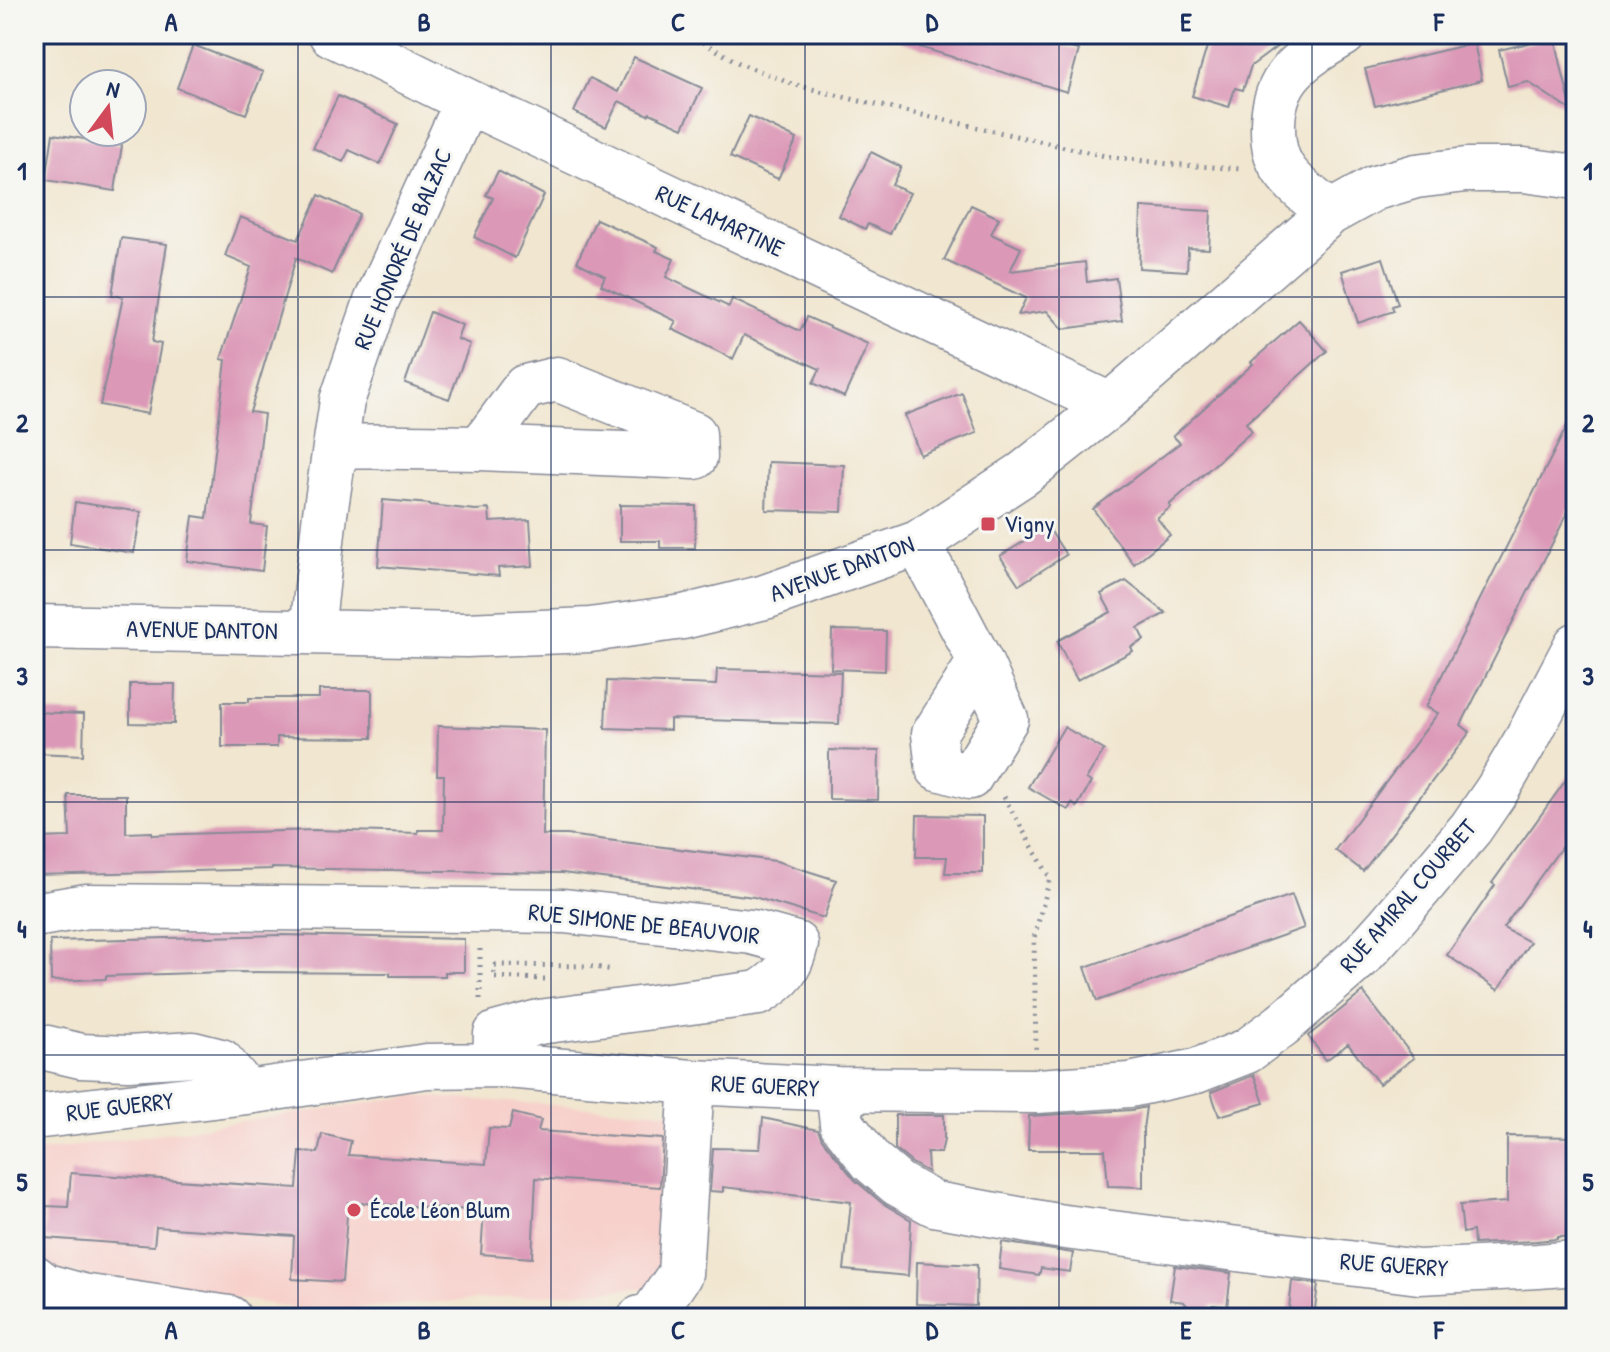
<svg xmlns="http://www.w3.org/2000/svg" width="1610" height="1352" font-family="'Patrick Hand',sans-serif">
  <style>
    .built { fill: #f7d0cb }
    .building { fill: #dc99b7 }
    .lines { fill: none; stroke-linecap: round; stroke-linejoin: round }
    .minor-casing { stroke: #868a96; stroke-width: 47 }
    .path { stroke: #868a96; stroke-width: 5; stroke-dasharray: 2 6; stroke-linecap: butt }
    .minor { stroke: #fff; stroke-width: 44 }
    .grid { fill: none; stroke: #1b2f5e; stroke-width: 2; stroke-opacity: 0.55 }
    .poi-dot { fill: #d1495b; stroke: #f6f6f2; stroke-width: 3 }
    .labels { text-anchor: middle; stroke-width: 6; stroke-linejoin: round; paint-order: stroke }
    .street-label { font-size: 24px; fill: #1b2f5e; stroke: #f6f6f2 }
    .poi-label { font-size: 24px; fill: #1b2f5e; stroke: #f6f6f2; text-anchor: start }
    .neatline { fill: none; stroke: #1b2f5e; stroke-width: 3 }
    .grid-label { font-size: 26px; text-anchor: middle; font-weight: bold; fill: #1b2f5e }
  </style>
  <rect width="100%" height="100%" fill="#f6f6f2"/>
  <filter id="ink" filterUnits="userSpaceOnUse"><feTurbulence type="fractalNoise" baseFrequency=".0125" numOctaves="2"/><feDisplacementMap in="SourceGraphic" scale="16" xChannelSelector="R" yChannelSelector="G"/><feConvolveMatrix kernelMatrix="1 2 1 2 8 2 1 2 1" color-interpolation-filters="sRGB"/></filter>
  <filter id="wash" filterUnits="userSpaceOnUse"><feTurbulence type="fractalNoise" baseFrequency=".006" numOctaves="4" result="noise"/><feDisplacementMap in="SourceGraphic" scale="32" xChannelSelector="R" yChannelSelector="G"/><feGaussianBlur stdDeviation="1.8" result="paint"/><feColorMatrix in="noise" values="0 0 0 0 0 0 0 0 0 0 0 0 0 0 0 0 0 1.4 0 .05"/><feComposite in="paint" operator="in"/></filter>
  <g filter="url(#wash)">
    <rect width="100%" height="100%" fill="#f1e6cf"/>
    <!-- built -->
    <path class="built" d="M414 1096 682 1113 668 1286 315 1311 34 1267V1152Z"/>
    <g id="blocks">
      <!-- building -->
      <path class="building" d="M901 34H1017L1079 50 1067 92 900 41Z
        M1211 34H1294L1251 66 1243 90 1235 88 1229 107 1192 96Z
        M1555 37 1563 74 1572 111 1528 82 1508 87 1499 50Z
        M1474 43 1482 80 1375 106 1365 69Z
        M193 45 263 72 246 114 177 88Z
        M634 57 702 88 683 128 650 113 648 115 619 101 606 127 574 112 590 78 618 92Z
        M338 96 398 124 380 164 349 150 343 162 313 148Z
        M749 116 797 139 778 179 730 157Z
        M53 134 122 145 115 191 46 180Z
        M871 152 901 167 892 185 910 193 890 234 868 224 865 229 839 216Z
        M498 171 544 195 515 258 474 237 493 198 486 195Z
        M319 195 359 214 332 274 296 258 250 412 264 414 251 524 267 526 262 571 187 561 193 516 207 518 226 360 221 359 251 267 225 256 240 217 298 240Z
        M971 205 999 218 991 234 1021 248 1010 271 1085 262 1087 282 1116 278 1122 321 1063 329 1047 311 1018 315 1026 298 944 260Z
        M1141 207 1211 211 1209 249 1188 248 1187 271 1139 268Z
        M596 219 658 247 656 251 674 259 666 277 729 307 732 299 800 331 807 317 868 344 844 397 813 383 820 369 744 335 733 359 672 329 676 321 601 285 605 276 577 262Z
        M121 238 167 244 152 342 161 344 148 414 100 405 123 297 112 295Z
        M1383 258 1398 304 1392 306 1394 311 1358 323 1342 271Z
        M430 312 462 325 457 339 470 344 449 399 405 383Z
        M1299 320 1327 351 1246 423 1252 431 1169 505 1171 507 1157 518 1170 535 1134 564 1093 509 1180 443 1173 436 1253 364 1251 362Z
        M962 393 977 433 920 455 905 415Z
        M1576 408V496L1461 725 1470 732 1363 871 1335 850 1438 713 1426 707Z
        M768 462 844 465 842 512 766 510Z
        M383 500 430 504V505L475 510 489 509 490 522 530 520 533 566 498 568 499 576 378 566Z
        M75 502 141 512 134 553 70 543Z
        M620 505 696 506 695 548H660V541H620Z
        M1048 527 1066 555 1019 585 1000 556Z
        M1126 581 1166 613 1138 628 1144 640 1131 647 1133 651 1077 680 1057 641 1111 612 1101 594Z
        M832 630 886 631 885 671 831 669Z
        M717 669 841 672 839 724 670 719V730L605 728 607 681 716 685Z
        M130 684H175L174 724 130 723Z
        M319 690H372V738L277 737V747H222V702H249V698H319Z
        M34 712 84 714 83 755 34 753Z
        M438 726 545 730 543 835H567L776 861 836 880 824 918 754 897 562 873 272 868V869L34 875V838L70 837 68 795H126V833L152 832V835L314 830 418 833V830H443L444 775H437Z
        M1064 727 1104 750 1086 779 1091 782 1077 807 1072 803 1068 810 1028 787Z
        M829 750 879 751 878 800 829 799Z
        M1576 766V827L1503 928 1530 942 1498 990 1447 955 1495 885 1492 883Z
        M917 815 983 816V873H945L947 857H916Z
        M1292 895 1304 928 1097 1001 1085 967Z
        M281 935 464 939V972H445V976H390V973L225 972 106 976V979L51 981 50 941Z
        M1363 992 1414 1058 1379 1084 1348 1044 1326 1060 1308 1036Z
        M1254 1075 1264 1103 1219 1116 1211 1092Z
        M1146 1107 1143 1129V1187L1108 1186 1105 1150H1028L1029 1116 1132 1110Z
        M513 1113 541 1120 538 1131 663 1139 660 1187 536 1178 532 1258 481 1254 484 1211 348 1202 342 1282 292 1279 294 1236 156 1227 154 1246 45 1238 46 1206 68 1207 71 1173 297 1188 300 1152 318 1153 322 1134 351 1141 348 1155 486 1164 489 1128 509 1129Z
        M895 1115H944V1140L941 1153H927L928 1172 912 1163 895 1149Z
        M763 1118 818 1130 822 1139 855 1180 882 1203 911 1220 908 1276 844 1270 851 1202 723 1187V1192L710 1191 713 1148 760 1149Z
        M1507 1136 1576 1137V1237H1557V1239L1536 1241 1474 1244 1473 1231 1463 1233 1460 1205 1507 1202Z
        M1002 1242 1073 1253 1070 1272 1041 1268 1039 1275 999 1269Z
        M917 1262 977 1265 976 1306 916 1304Z
        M1175 1266 1231 1273 1227 1307 1213 1305 1197 1318 1184 1302 1170 1300Z
        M1292 1281 1318 1284 1314 1318H1288Z"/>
    </g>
  </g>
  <g filter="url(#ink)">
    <use href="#blocks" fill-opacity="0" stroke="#868a96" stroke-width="2"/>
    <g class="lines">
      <!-- minor casing -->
      <g class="minor-casing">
        <path id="minor" d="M331 34 467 101 1110 405
          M1330 213C1315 200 1295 186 1284 170 1275 157 1273 144 1273 128 1272 75 1304 58 1344 34
          M335 446 480 448 695 457 694 434 557 379 525 387 480 448
          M918 543 980 661 1006 719 970 777 938 768 934 734 980 661
          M34 627 466 635 590 630 683 617 765 597 918 543 1023 474 1110 405 1330 213 1375 188 1416 176 1466 170H1524L1576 177
          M312 631 325 514 342 401 376 302 467 101
          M34 915 87 906 564 911 752 932 796 944C790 970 781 979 759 993L539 1022 496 1034 495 1065
          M34 1045 81 1056 128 1058 193 1054 221 1061 247 1092
          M838 1089 842 1124 871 1161 898 1184 934 1204 1057 1226 1419 1272 1538 1266 1576 1263
          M34 1117 247 1092 427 1066 495 1065 692 1082 838 1089 1037 1091 1130 1085 1196 1071 1247 1051 1282 1025 1360 957 1388 926 1471 828 1497 790 1528 737 1576 645
          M34 1277 46 1286 82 1296 229 1318
          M640 1318 652 1315 680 1274 692 1082"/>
      </g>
      <!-- path -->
      <path class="path" d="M689 34 739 63 792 84 860 101 1105 156 1168 164 1241 169
        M1004 797 1050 878 1034 938 1036 1052
        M545 979 493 977 495 965 588 966 614 970
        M480 999V949"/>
      <!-- minor -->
      <use href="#minor" class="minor"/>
    </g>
  </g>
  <!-- grid -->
  <path class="grid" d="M298 34V1318M551 34V1318M805 34V1318M1059 34V1318M1312 34V1318M34 297H1576M34 550H1576M34 802H1576M34 1055H1576"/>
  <!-- markers -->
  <g class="poi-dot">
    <rect x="980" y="516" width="16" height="16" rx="4"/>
    <circle cx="354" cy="1210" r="8"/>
  </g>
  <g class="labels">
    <!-- street labels -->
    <g class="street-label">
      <text transform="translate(720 221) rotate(25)" y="8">RUE LAMARTINE</text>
      <text transform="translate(403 249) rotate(-67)" y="8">RUE HONORÉ DE BALZAC</text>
      <text transform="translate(842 569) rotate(-20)" y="8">AVENUE DANTON</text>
      <text transform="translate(202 630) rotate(1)" y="8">AVENUE DANTON</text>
      <text transform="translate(1408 896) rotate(-49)" y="8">RUE AMIRAL COURBET</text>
      <text transform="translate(644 924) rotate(6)" y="8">RUE SIMONE DE BEAUVOIR</text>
      <text transform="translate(765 1086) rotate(3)" y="8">RUE GUERRY</text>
      <text transform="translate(120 1107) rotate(-7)" y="8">RUE GUERRY</text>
      <text transform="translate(1394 1265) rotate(4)" y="8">RUE GUERRY</text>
    </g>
    <!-- poi labels -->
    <g class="poi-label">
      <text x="1004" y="532">Vigny</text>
      <text x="370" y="1218">École Léon Blum</text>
    </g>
  </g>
  <!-- margin -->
  <rect width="1610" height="1352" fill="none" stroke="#f6f6f2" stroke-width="88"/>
  <!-- north arrow -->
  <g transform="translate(108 108) rotate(15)"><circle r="38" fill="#f6f6f2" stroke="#9ea6b7" stroke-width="2"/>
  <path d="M0-6L14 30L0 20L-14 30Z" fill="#d1495b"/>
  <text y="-12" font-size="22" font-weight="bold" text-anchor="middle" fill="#1b2f5e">N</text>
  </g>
  <rect x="44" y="44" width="1522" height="1264" class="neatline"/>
  <g class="grid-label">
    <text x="171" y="31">A</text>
    <text x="424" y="31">B</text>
    <text x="678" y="31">C</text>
    <text x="932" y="31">D</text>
    <text x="1186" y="31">E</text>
    <text x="1439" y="31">F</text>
    <text x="22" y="180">1</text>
    <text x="1588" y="180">1</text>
    <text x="22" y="432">2</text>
    <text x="1588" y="432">2</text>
    <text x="22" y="685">3</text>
    <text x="1588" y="685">3</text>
    <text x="22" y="938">4</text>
    <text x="1588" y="938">4</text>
    <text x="22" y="1191">5</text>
    <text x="1588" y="1191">5</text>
    <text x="171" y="1339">A</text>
    <text x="424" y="1339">B</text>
    <text x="678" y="1339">C</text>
    <text x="932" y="1339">D</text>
    <text x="1186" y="1339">E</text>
    <text x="1439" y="1339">F</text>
  </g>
</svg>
